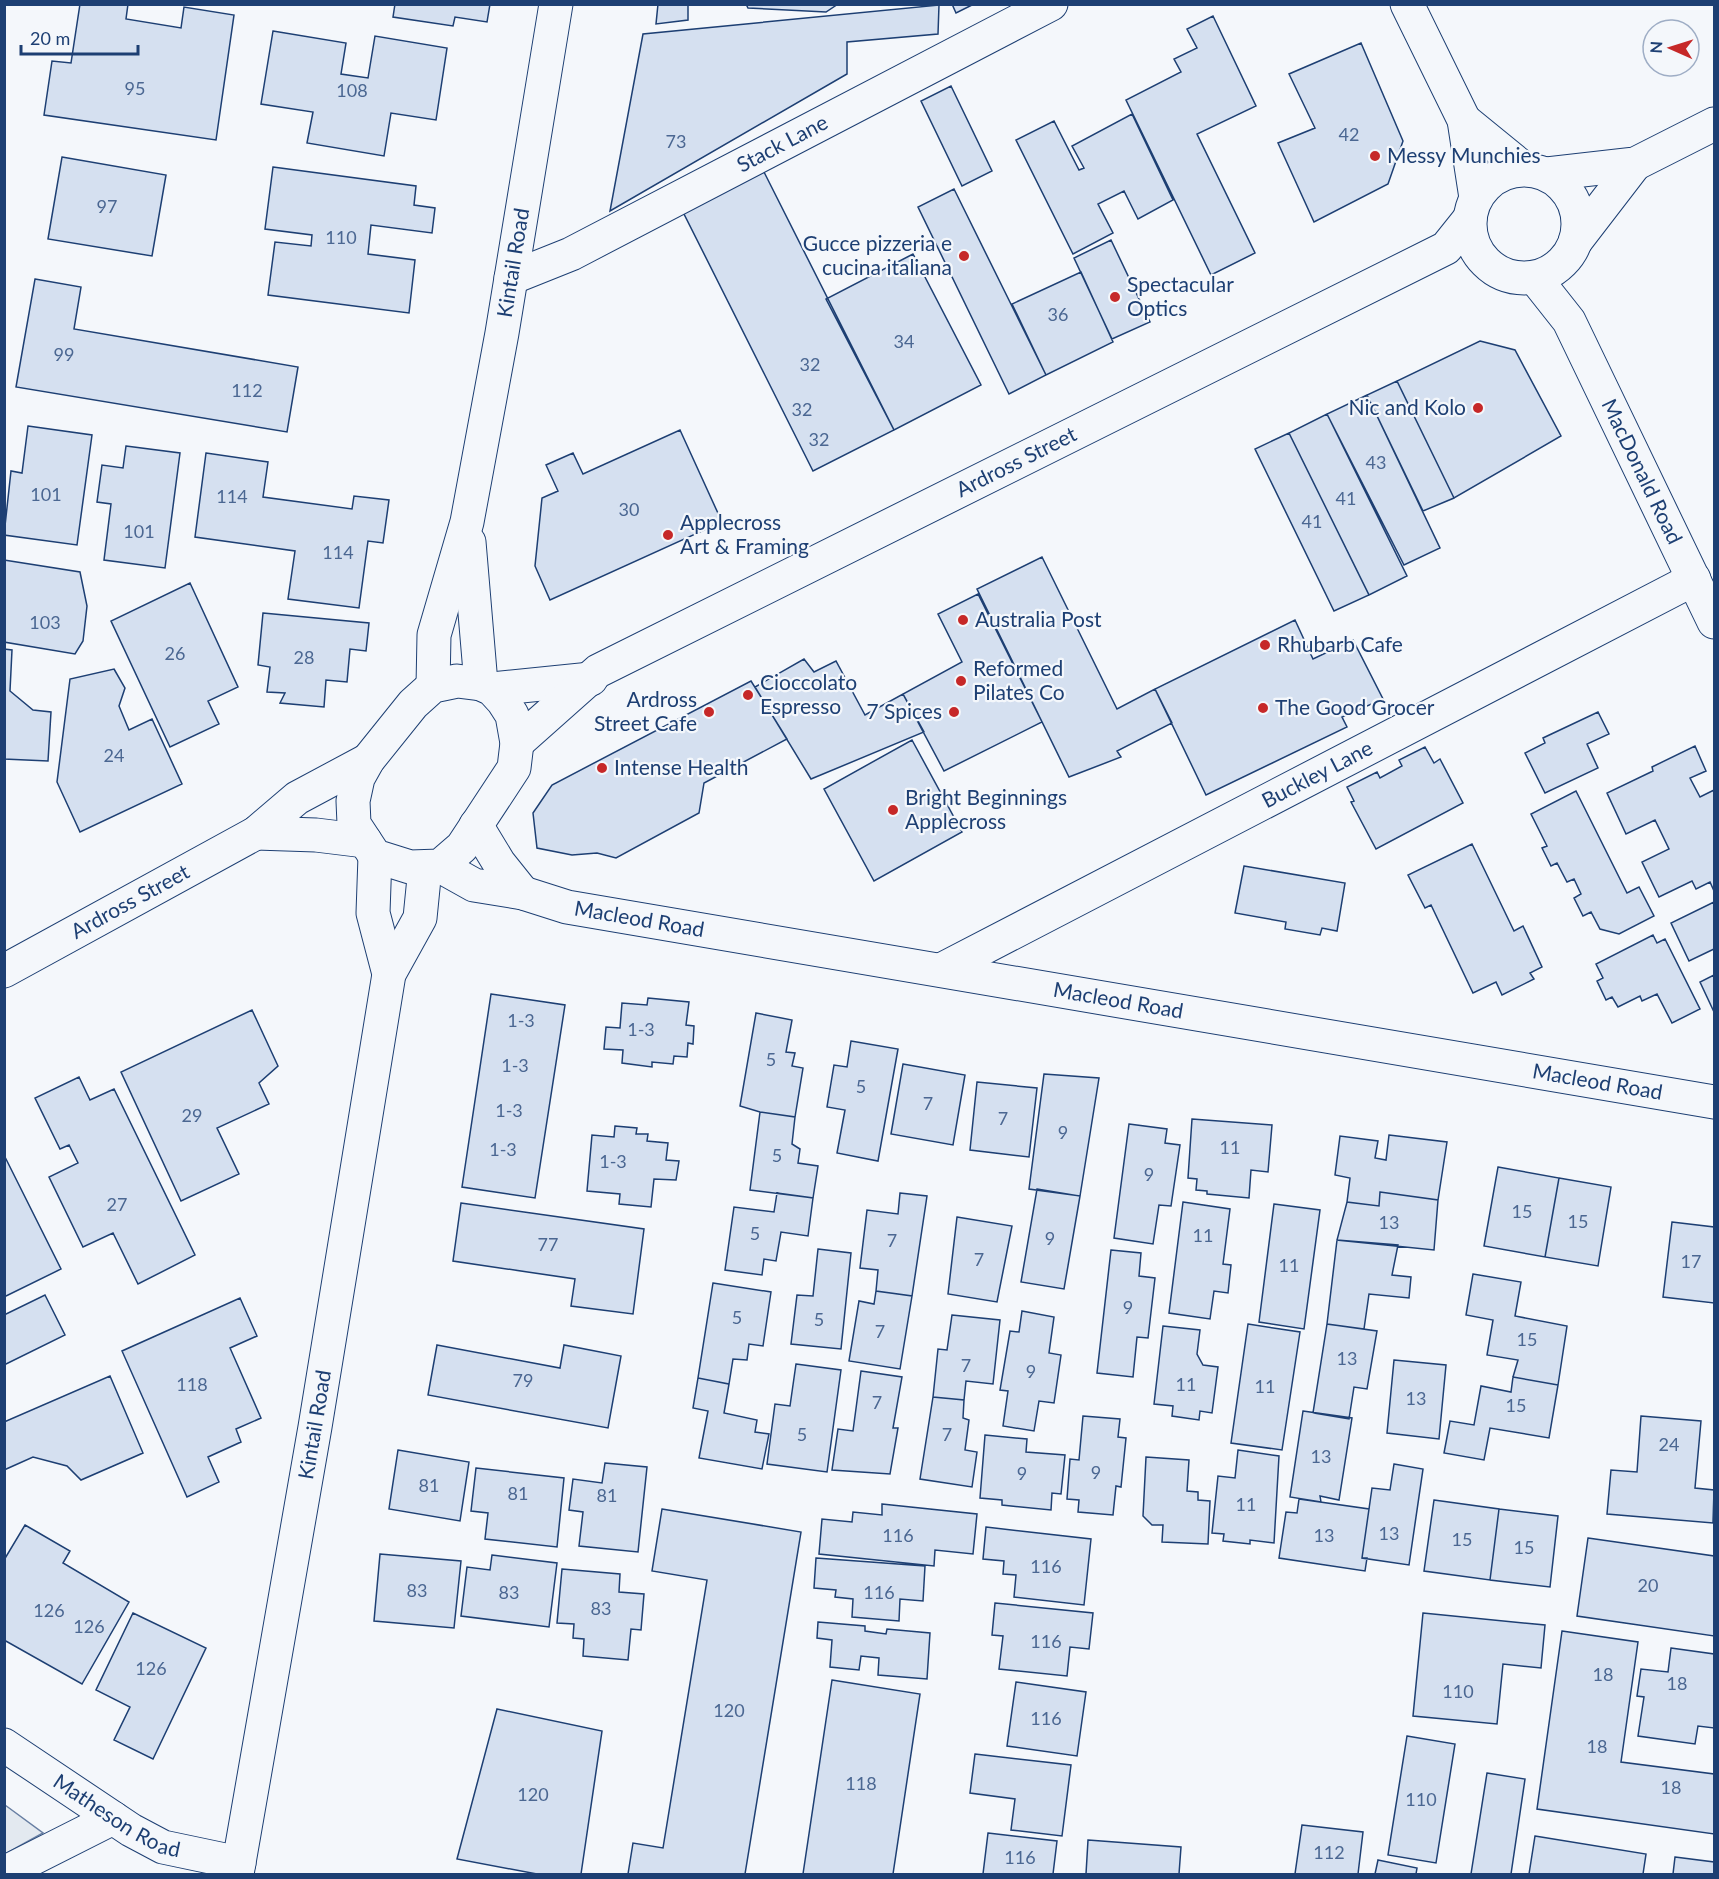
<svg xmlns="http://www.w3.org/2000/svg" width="1719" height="1879" font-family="Lato,sans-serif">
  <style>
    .green { fill: #e3e9f0; stroke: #687fa3; stroke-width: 1.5 }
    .building { fill: #d5e0f0; stroke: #1d3f73; stroke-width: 1.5 }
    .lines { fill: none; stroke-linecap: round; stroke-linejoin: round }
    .minor-casing { stroke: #1d3f73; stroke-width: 35 }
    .major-casing { stroke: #1d3f73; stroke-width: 35 }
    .minor { stroke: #f4f7fb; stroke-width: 33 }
    .major { stroke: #f4f7fb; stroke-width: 33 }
    .poi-dot { fill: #c62828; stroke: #f4f7fb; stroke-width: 2 }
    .labels { text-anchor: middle; stroke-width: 4.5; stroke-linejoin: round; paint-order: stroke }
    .number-label { font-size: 18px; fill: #4b6792 }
    .street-label { font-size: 21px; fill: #1d3f73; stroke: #f4f7fb }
    .poi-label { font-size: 21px; fill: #1d3f73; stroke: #f4f7fb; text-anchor: start }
  </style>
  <rect width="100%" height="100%" fill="#f4f7fb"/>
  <!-- green -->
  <path class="green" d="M5 1805 43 1833 5 1854Z"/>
  <!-- building -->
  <path class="building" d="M80 4H128L126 19 181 28 184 7 234 15 216 140 44 115 52 61 71 63Z
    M395 4H490L487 22 455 17 453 26 393 17Z
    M658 4H688V20L656 24Z
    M746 4H838L826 12 748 8Z
    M952 4H974L956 13Z
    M939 5 938 34 847 42V74L610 211 643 34Z
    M1213 16 1256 106 1197 134 1255 253 1211 275 1126 100 1181 72 1174 59 1197 48 1187 29Z
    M273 31 346 43 341 74 368 78 375 36 447 48 436 120 391 113 384 156 307 143 313 112 261 104Z
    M1361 43 1403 141 1388 184 1314 222 1278 143 1315 128 1289 74Z
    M951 86 992 171 962 186 921 101Z
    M1132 114 1173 200 1138 219 1124 191 1098 204 1113 233 1073 254 1016 140 1054 121 1079 170 1084 168 1072 146Z
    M62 157 166 175 152 256 48 239Z
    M273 167 416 186 414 205 435 208 432 233 371 225 368 254 415 260 409 313 268 295 275 242 311 246 312 235 265 229Z
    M764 172 894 430 813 471 683 212Z
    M954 189 1046 375 1009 394 918 207Z
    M1111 240 1150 322 1112 339 1074 258Z
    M913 254 981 385 894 430 826 299Z
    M1081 272 1113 342 1046 375 1012 304Z
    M35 279 81 287 74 329 298 367 287 432 16 387Z
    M1480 341 1515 350 1561 436 1454 498 1397 381Z
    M1397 381 1454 498 1423 511 1367 395Z
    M1367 395 1440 548 1404 565 1327 414Z
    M1327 414 1407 576 1369 595 1289 433Z
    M28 426 92 435 77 545 4 535 11 471 22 473Z
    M680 430 722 522 550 600 535 566 542 498 558 491 546 465 573 453 583 474Z
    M1289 433 1369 595 1334 611 1255 449Z
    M126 446 180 453 165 568 104 560 111 504 97 502 102 465 123 468Z
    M206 453 268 462 263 497 352 509 354 496 389 500 383 543 368 541 359 608 288 599 295 551 195 537Z
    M1042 557 1117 709 1155 689 1172 723 1117 751 1121 757 1069 777 977 589Z
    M4 560 80 572 87 606 83 641 75 654 4 642Z
    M190 583 238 687 208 701 219 724 170 747 111 621Z
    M978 594 1042 722 944 771 903 694 962 662 938 614Z
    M263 613 369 623 366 651 350 649 347 682 326 680 324 707 280 703 285 693 267 692 270 667 258 665Z
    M1295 620 1313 659 1353 640 1383 699 1342 717 1347 727 1206 795 1155 689Z
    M4 649 12 650 10 691 33 710 51 712 48 761 4 759Z
    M804 659 814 672 836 661 865 715 903 694 924 732 811 779 755 687Z
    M114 669 125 688 119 706 129 730 152 719 182 784 80 832 57 782 70 679Z
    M751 681 787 739 704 783 699 813 616 858 597 853 572 855 537 848 533 813 552 785Z
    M1598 712 1609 734 1587 744 1598 768 1545 793 1525 753 1545 743 1543 738Z
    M912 740 962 832 874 881 824 789Z
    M1695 746 1706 771 1690 778 1700 797 1714 790V891L1710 882 1696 889 1692 881 1659 897 1642 862 1669 849 1655 820 1626 834 1607 793 1653 771 1652 767Z
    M1425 747 1434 763 1440 759 1463 803 1376 849 1351 802 1354 801 1347 787 1377 772 1380 778 1402 766 1399 760Z
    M1576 791 1627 893 1639 887 1654 916 1619 934 1600 929 1591 912 1583 916 1574 898 1581 894 1574 879 1567 882 1557 863 1551 866 1542 848 1547 846 1531 814Z
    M1472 844 1514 931 1523 926 1542 967 1530 973 1534 979 1502 995 1496 982 1473 993 1431 905 1425 908 1408 875Z
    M1244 866 1345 883 1337 931 1322 928 1320 935 1285 929 1286 922 1235 913Z
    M1714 902V949L1689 961 1671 923Z
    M1653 935 1657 943 1665 939 1700 1009 1672 1023 1657 994 1642 1001 1640 996 1618 1007 1612 997 1606 1000 1597 981 1603 978 1596 964Z
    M1714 975V1012L1700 982Z
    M491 994 565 1005 535 1198 462 1187Z
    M648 998 689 1002 686 1025 694 1026 693 1044 688 1043 687 1057 674 1056 673 1064 652 1062V1067L622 1063 623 1050 604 1049 606 1027 620 1028 622 1003 647 1005Z
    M252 1010 278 1066 259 1083 269 1104 217 1128 239 1174 181 1201 121 1072Z
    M756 1013 792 1020 786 1052 795 1053 792 1066 803 1068 795 1117 760 1112 740 1106Z
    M851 1041 898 1049 878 1161 837 1153 845 1110 827 1107 834 1065 847 1067Z
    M903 1064 965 1075 953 1145 891 1134Z
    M1044 1074 1099 1078 1080 1196 1029 1189Z
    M79 1077 90 1100 114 1089 195 1255 138 1284 113 1233 83 1247 49 1177 78 1163 69 1145 60 1149 35 1098Z
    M977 1082 1037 1088 1029 1157 970 1150Z
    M760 1112 795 1117 792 1144 800 1149 798 1163 818 1166 813 1198 750 1190Z
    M1192 1119 1272 1125 1268 1172 1251 1170 1249 1198 1207 1194V1191L1196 1190 1197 1179 1188 1178Z
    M1129 1124 1167 1129 1165 1143 1180 1145 1171 1206 1159 1205 1153 1244 1114 1238Z
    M615 1126 637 1128 636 1134H648L647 1141 668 1143 666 1160 679 1161 676 1180 654 1179 651 1207 619 1204 620 1194 587 1191 592 1135 614 1137Z
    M1389 1135 1447 1142 1438 1200 1380 1192 1379 1206 1347 1202 1350 1178 1335 1175 1340 1136 1378 1141 1375 1158 1386 1160Z
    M4 1155 61 1269 4 1297Z
    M1498 1167 1559 1178 1545 1257 1484 1246Z
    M1559 1178 1611 1187 1598 1266 1545 1257Z
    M1037 1189 1080 1196 1064 1289 1021 1282Z
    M1380 1192 1438 1200 1434 1250 1337 1240 1347 1202 1379 1206Z
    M777 1193 813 1198 808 1236 781 1232 776 1261 764 1259 762 1275 725 1270 734 1207 774 1212Z
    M900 1193 927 1196 912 1296 876 1291 878 1270 860 1268 867 1210 898 1214Z
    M1183 1202 1230 1209 1223 1264 1231 1265 1228 1293 1214 1291 1210 1319 1169 1313Z
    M461 1203 644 1229 633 1314 571 1306 575 1279 453 1261Z
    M1274 1204 1320 1210 1304 1329 1259 1322Z
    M957 1217 1012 1226 997 1302 948 1294Z
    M1672 1222 1714 1227V1303L1663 1297Z
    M1337 1240 1398 1245 1392 1275 1411 1277 1409 1298 1369 1294 1364 1329 1327 1324Z
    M818 1249 851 1253 841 1349 791 1344 797 1295 813 1296Z
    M1111 1250 1141 1253 1139 1276 1155 1278 1148 1338 1137 1337 1133 1377 1097 1373Z
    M1473 1274 1521 1282 1515 1316 1567 1326 1558 1385 1513 1377 1518 1360 1487 1355 1493 1320 1466 1315Z
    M713 1283 771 1292 763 1346 749 1344 747 1360 733 1359 729 1384 698 1378Z
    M876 1291 912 1296 900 1369 849 1361 859 1301 874 1304Z
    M45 1295 65 1335 4 1365V1315Z
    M240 1298 257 1336 230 1348 261 1418 236 1429 241 1442 208 1457 219 1482 187 1497 122 1351Z
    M1022 1311 1054 1317 1049 1353 1061 1355 1054 1403 1039 1401 1034 1431 1003 1426 1008 1391 1000 1390 1010 1331 1019 1332Z
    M952 1315 1000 1320 993 1384 966 1381 964 1400 933 1397 938 1349 947 1350Z
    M1248 1324 1300 1332 1282 1450 1231 1443Z
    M1327 1324 1377 1331 1367 1389 1354 1387 1349 1419 1313 1413Z
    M1163 1326 1200 1330 1197 1354 1203 1365 1218 1367 1212 1413 1200 1411 1199 1420 1172 1416 1173 1406 1154 1404Z
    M437 1345 560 1368 564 1345 621 1356 608 1428 428 1395Z
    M1394 1360 1446 1365 1439 1439 1387 1433Z
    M796 1364 841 1370 827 1472 767 1464 775 1404 790 1406Z
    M861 1371 902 1377 893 1428H898L890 1474 832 1470 838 1429 853 1431Z
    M110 1376 143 1453 81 1480 67 1466 33 1457 4 1470V1422Z
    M1513 1377 1558 1385 1549 1438 1490 1428 1484 1460 1444 1453 1450 1421 1474 1425 1481 1386 1511 1392Z
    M698 1378 729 1384 724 1413 757 1420 755 1432 769 1434 762 1469 699 1458 708 1411 693 1408Z
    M933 1397 964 1400 963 1418 969 1420 965 1450 977 1452 972 1487 920 1479Z
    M1303 1411 1352 1418 1339 1500 1320 1496 1321 1502 1290 1497Z
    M1083 1416 1120 1419 1118 1437 1126 1438 1121 1487 1116 1486 1113 1515 1078 1512 1079 1500 1067 1499 1070 1459 1079 1460Z
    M1641 1416 1701 1421 1695 1488 1714 1490 1713 1523 1607 1514 1611 1470 1637 1472Z
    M985 1435 1027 1439 1026 1452 1065 1455 1061 1494 1052 1493 1051 1510 1002 1505V1500L980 1498Z
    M398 1450 469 1462 460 1521 389 1509Z
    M1238 1450 1279 1456 1274 1543 1250 1540V1544L1223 1541 1224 1534 1212 1533 1218 1476 1235 1478Z
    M1146 1457 1189 1460 1187 1491 1198 1492V1500L1210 1501 1208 1544 1162 1542 1163 1525H1152L1143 1516Z
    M605 1463 647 1467 638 1552 579 1546 583 1512 569 1510 573 1479 602 1483Z
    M1394 1464 1423 1469 1409 1565 1362 1558 1372 1488 1390 1490Z
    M476 1468 564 1478 557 1547 485 1539 488 1513 471 1511Z
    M1299 1499 1369 1509 1362 1558H1367L1365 1571 1279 1558 1286 1512 1297 1513Z
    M1434 1500 1499 1509 1490 1580 1424 1571Z
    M882 1504 977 1514 973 1554 935 1550 934 1566 819 1554 822 1519 852 1522 853 1512 882 1515Z
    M662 1509 801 1532 745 1874H628L633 1843 663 1848 707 1580 652 1571Z
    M1499 1509 1558 1516 1550 1587 1490 1580Z
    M25 1525 70 1551 63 1563 129 1602 82 1684 4 1640V1560Z
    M986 1527 1091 1539 1084 1605 1014 1597 1016 1575 1003 1574 1004 1561 983 1559Z
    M1588 1538 1714 1556V1636L1577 1616Z
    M380 1554 461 1561 454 1628 374 1621Z
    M492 1555 557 1563 549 1627 461 1616 467 1567 490 1570Z
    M816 1558 925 1566 923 1601 900 1599 899 1621 852 1617 853 1599 835 1597 836 1590 814 1588Z
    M562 1569 620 1574 619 1592 644 1594 641 1630 631 1629 628 1660 583 1656 584 1639 573 1638 574 1624 557 1623Z
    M995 1603 1093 1613 1089 1649 1070 1647 1067 1676 999 1669 1003 1636 992 1635Z
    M133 1613 206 1648 153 1759 114 1740 130 1707 96 1690Z
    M1423 1613 1545 1625 1541 1668 1503 1664 1497 1724 1413 1716Z
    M818 1622 865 1626V1631L886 1634 887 1629 930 1633 927 1679 878 1675 879 1658 861 1656 859 1670 830 1667 832 1640 817 1638Z
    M1562 1631 1638 1642 1621 1762 1714 1774V1834L1537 1809Z
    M1671 1648 1714 1654V1728L1698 1726 1695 1744 1638 1736 1644 1697 1637 1696 1641 1669 1668 1672Z
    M832 1680 920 1694 893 1874H803Z
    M1016 1682 1086 1692 1077 1756 1007 1746Z
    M497 1709 602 1731 581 1874H537L457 1859Z
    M1407 1736 1455 1744 1436 1863 1388 1855Z
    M975 1754 1071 1765 1062 1836 1011 1830 1015 1799 970 1793Z
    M1487 1773 1525 1779 1511 1874H1471Z
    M1302 1825 1363 1832 1358 1874H1295Z
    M988 1833 1057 1841 1053 1874H983Z
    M1535 1836 1646 1854 1643 1874H1519H1529Z
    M1088 1840 1181 1847 1179 1874H1086Z
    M1675 1857 1714 1862V1874H1673Z
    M1378 1860 1417 1868 1416 1874H1375Z"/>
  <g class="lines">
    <!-- minor casing -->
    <g class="minor-casing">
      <g id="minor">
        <path d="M1407 4 1464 120 1476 198"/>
        <path d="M1464 120 1524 169"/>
        <circle cx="1524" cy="224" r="54"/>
        <path d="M1547 174 1635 164 1714 124"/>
        <path d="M1575 242 1635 164"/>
        <path id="s1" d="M511 278 571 254 1051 4"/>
        <path id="s2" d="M1535 278 1569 321 1714 622"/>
        <path d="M492 689 591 679"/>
        <path id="s3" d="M517 743 598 671 1446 248 1470 218"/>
        <path d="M476 825 499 863 523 893"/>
        <path d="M256 833 316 835 365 841"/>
        <path d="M375 856 373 913 389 974"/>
        <path id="s4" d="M440 866 474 885 523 893 567 907 1714 1102"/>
        <path id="s5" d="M941 970 1694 579"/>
        <path id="s6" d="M4 971 256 833 297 798 368 760"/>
        <path id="s7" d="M4 1745 131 1830 163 1847 239 1863"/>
        <path d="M4 1873 113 1818"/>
        <path id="s8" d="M237 1874 315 1427 389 974 420 918 425 868"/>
      </g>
    </g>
    <!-- major casing -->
    <g class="major-casing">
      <g id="major">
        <path d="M469 542 481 684"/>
        <path d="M457 681 481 684 492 689 503 701 512 715 517 743 514 768 462 847 440 866 410 867 375 856 354 824 353 801 358 778 368 760 413 704 433 686Z"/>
        <path id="s9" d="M433 686 434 635 467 522 502 333 556 4"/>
      </g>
    </g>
    <!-- minor -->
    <use href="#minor" class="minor"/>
    <!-- major -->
    <use href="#major" class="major"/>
  </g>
  <!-- markers -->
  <g class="poi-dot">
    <circle cx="1375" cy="156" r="6"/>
    <circle cx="964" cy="256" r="6"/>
    <circle cx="1115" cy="297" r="6"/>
    <circle cx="1478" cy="408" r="6"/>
    <circle cx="668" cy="535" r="6"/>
    <circle cx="963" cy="620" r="6"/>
    <circle cx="1265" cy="645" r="6"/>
    <circle cx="961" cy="681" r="6"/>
    <circle cx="748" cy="695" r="6"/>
    <circle cx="1263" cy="708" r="6"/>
    <circle cx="709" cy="712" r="6"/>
    <circle cx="954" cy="712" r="6"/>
    <circle cx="602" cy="768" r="6"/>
    <circle cx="893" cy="810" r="6"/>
  </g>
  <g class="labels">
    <!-- number labels -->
    <g class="number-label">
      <text x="135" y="95">95</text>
      <text x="352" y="97">108</text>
      <text x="1349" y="141">42</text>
      <text x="676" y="148">73</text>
      <text x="107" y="213">97</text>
      <text x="341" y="244">110</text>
      <text x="1058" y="321">36</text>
      <text x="904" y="348">34</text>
      <text x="64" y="361">99</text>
      <text x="810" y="371">32</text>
      <text x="247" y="397">112</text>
      <text x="802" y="416">32</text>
      <text x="819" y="446">32</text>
      <text x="1376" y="469">43</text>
      <text x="46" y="501">101</text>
      <text x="232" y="503">114</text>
      <text x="1346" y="505">41</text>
      <text x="629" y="516">30</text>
      <text x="1312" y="528">41</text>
      <text x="139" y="538">101</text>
      <text x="338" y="559">114</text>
      <text x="45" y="629">103</text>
      <text x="175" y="660">26</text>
      <text x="304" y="664">28</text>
      <text x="114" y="762">24</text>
      <text x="521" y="1027">1-3</text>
      <text x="641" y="1036">1-3</text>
      <text x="771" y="1066">5</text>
      <text x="515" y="1072">1-3</text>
      <text x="861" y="1093">5</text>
      <text x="928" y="1110">7</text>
      <text x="509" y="1117">1-3</text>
      <text x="192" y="1122">29</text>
      <text x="1003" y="1125">7</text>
      <text x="1063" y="1139">9</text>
      <text x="1230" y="1154">11</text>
      <text x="503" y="1156">1-3</text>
      <text x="777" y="1162">5</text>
      <text x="613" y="1168">1-3</text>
      <text x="1149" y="1181">9</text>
      <text x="117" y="1211">27</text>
      <text x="1522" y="1218">15</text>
      <text x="1578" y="1228">15</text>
      <text x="1389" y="1229">13</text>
      <text x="755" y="1240">5</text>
      <text x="1203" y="1242">11</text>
      <text x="1050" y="1245">9</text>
      <text x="892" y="1247">7</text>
      <text x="548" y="1251">77</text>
      <text x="979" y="1266">7</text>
      <text x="1691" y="1268">17</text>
      <text x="1289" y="1272">11</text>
      <text x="1128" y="1314">9</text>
      <text x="737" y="1324">5</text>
      <text x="819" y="1326">5</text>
      <text x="880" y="1338">7</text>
      <text x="1527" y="1346">15</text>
      <text x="1347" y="1365">13</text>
      <text x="966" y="1372">7</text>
      <text x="1031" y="1378">9</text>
      <text x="523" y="1387">79</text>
      <text x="192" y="1391">118</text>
      <text x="1186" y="1391">11</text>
      <text x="1265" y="1393">11</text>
      <text x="1416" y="1405">13</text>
      <text x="877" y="1409">7</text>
      <text x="1516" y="1412">15</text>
      <text x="802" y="1441">5</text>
      <text x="947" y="1441">7</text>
      <text x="1669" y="1451">24</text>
      <text x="1321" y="1463">13</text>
      <text x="1096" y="1479">9</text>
      <text x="1022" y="1480">9</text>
      <text x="429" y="1492">81</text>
      <text x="518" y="1500">81</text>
      <text x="607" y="1502">81</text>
      <text x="1246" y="1511">11</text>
      <text x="1389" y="1540">13</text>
      <text x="898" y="1542">116</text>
      <text x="1324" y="1542">13</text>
      <text x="1462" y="1546">15</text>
      <text x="1524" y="1554">15</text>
      <text x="1046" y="1573">116</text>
      <text x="1648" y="1592">20</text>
      <text x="417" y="1597">83</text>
      <text x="509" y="1599">83</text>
      <text x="879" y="1599">116</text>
      <text x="601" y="1615">83</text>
      <text x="49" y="1617">126</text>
      <text x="89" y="1633">126</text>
      <text x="1046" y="1648">116</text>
      <text x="151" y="1675">126</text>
      <text x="1603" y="1681">18</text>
      <text x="1677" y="1690">18</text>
      <text x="1458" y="1698">110</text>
      <text x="729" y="1717">120</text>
      <text x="1046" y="1725">116</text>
      <text x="1597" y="1753">18</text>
      <text x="861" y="1790">118</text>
      <text x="1671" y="1794">18</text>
      <text x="533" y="1801">120</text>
      <text x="1421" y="1806">110</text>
      <text x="1329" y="1859">112</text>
      <text x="1020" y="1864">116</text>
    </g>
    <!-- street labels -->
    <g class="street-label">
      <text dy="7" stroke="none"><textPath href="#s1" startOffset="303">Stack Lane</textPath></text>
      <text dy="7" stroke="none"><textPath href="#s9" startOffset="432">Kintail Road</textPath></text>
      <text dy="7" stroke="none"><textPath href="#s3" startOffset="576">Ardross Street</textPath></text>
      <text dy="7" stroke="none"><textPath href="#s2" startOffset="222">MacDonald Road</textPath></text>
      <text dy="7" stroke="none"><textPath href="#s5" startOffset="424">Buckley Lane</textPath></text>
      <text dy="7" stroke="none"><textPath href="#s6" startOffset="144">Ardross Street</textPath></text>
      <text dy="7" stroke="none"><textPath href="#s4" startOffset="208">Macleod Road</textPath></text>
      <text dy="7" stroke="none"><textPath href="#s4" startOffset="694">Macleod Road</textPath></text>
      <text dy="7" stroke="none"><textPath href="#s4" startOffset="1180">Macleod Road</textPath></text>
      <text dy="7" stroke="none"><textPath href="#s8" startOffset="456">Kintail Road</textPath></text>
      <text dy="7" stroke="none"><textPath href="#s7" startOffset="134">Matheson Road</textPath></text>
    </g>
    <!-- poi labels -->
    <g class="poi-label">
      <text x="1387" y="163">Messy Munchies</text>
      <text x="952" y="251" text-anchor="end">Gucce pizzeria e<tspan x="952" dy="24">cucina italiana</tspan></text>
      <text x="1127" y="292">Spectacular<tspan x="1127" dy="24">Optics</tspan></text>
      <text x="1466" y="415" text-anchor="end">Nic and Kolo</text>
      <text x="680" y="530">Applecross<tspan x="680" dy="24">Art &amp; Framing</tspan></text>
      <text x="975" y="627">Australia Post</text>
      <text x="1277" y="652">Rhubarb Cafe</text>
      <text x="973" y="676">Reformed<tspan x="973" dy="24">Pilates Co</tspan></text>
      <text x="760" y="690">Cioccolato<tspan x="760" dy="24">Espresso</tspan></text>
      <text x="697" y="707" text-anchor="end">Ardross<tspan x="697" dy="24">Street Cafe</tspan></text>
      <text x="1275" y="715">The Good Grocer</text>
      <text x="942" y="719" text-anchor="end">7 Spices</text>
      <text x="614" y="775">Intense Health</text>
      <text x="905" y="805">Bright Beginnings<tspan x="905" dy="24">Applecross</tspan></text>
    </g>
  </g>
  <!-- border -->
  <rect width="1719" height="1879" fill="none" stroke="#1d3f73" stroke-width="12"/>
  <!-- north arrow -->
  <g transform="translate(1671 48) rotate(273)"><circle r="28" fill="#f4f7fb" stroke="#9eadc5" stroke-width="1.5"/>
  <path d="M0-4.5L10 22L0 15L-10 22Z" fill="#c62828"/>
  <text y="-9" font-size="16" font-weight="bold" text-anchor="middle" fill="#1d3f73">N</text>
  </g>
  <!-- scale -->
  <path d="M21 45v9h117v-9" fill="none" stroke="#1d3f73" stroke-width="3"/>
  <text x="30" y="45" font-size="18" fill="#1d3f73" stroke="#f4f7fb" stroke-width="4.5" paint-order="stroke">20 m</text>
</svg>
